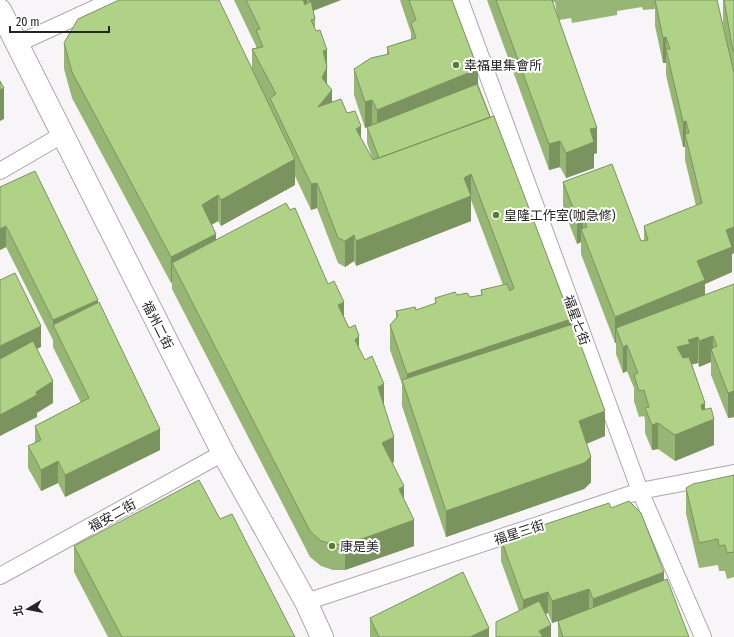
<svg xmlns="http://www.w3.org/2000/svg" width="734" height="637" font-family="'Fira Sans Condensed','Noto Sans TC',sans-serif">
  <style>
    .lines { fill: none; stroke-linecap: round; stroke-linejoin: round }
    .lane-casing { stroke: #aba8aa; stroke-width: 18 }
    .street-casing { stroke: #aba8aa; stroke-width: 24 }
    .lane { stroke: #fff; stroke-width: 16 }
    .street { stroke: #fff; stroke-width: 22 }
    .wall { fill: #97b574; fill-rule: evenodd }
    .shaded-wall { fill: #7b935e }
    .building { fill: #b0d287; stroke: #7b935e }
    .poi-dot { fill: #5c7a30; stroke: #fff; stroke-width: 1.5 }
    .labels { text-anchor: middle; stroke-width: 4; stroke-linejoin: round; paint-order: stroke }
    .poi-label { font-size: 13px; fill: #262526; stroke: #fff; text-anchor: start }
    .street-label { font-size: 13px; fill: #262526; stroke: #fff }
  </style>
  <rect width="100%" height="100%" fill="#f8f5f8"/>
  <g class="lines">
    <!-- lane casing -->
    <g class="lane-casing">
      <path id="lane" d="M460 0 640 491 703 637
        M17 44 113 0
        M0 171 62 135
        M0 576 223 453
        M306 602 640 491 734 473"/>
    </g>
    <!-- street casing -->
    <g class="street-casing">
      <path id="street" d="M0 10 223 453 306 602 322 637"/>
    </g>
    <!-- lane -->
    <use href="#lane" class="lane"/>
    <!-- street -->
    <use href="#street" class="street"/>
  </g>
  <!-- wall -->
  <path class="wall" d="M234 0H341L313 11 315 19V29L327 64V85L332 102 347 113 373 160 367 143V127L365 128 354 95V69L387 54V47L411 39V33L400 0H452L478 84 571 324 605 436 586 444 591 482 584 489 446 537 402 406V384L390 350V325L396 318V311L416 310 435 304V298L457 295 470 297 481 296V290L503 285 471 200V221L356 266 354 261 345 267 338 263 317 208 311 210 295 176V185L221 226 218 221 211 225 216 240 328 284 359 350 384 405 394 462 392 463 404 500 414 546 345 570H333L321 566 310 557 172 289V282L171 283 72 98 64 69V43L252 69V49L256 48V46Z
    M487 0H717L727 43 723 23V0H734V253L732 254V272L705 284V295L734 284V418V417L728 418 711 375V362L699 367 698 363 692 364 705 409 714 445 675 461 658 449 652 450 645 433V420L644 416 639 417 634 401V388L627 371 623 373 616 354V343H615L581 254V242L577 244 563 208V182L641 241H644V226L696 206 685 160V147H683L666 75V63H663L655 26V9L643 10 642 7 617 11V15L572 23 571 18 559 20 597 153 594 154V168L566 178 560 167 549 170ZM553 2H555L557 14Z
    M0 187 98 302 160 450 65 497 58 483 41 491 28 468V446L35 443V426L81 403 53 347V340L6 247 0 250Z
    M734 475V577L727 579 725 571H719L718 565 699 568 686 514V488Z
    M611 508 664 581 689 637H558V621L552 623 548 613 546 614 551 637H496L519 611 501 561V539Z
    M220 519 295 637H108L74 572V546Z
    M370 618 489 637H370Z"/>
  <!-- shaded-wall -->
  <path class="shaded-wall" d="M296 0H307V3L296 7Z
    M309 0H341L309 12Z
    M666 37V63H663V38Z
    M327 50V92L332 90V116L318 107 322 78 323 51Z
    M478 69V95L377 135V110Z
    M4 88V119L0 121V90Z
    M372 100V125L365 128V102Z
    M686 121V138L685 134V147H683V122Z
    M361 126V152L356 129Z
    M597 128V153L594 154V168L566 178V153L590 129Z
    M560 141V167L549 170V144Z
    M295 159V185L221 226V200Z
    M471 174V221L356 266V241Z
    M317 183V208L311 210V184Z
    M218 195V221L202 231V205Z
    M583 215V234L581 229V242L577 244V218Z
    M6 226V247L0 250V229Z
    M734 227V253L732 254V272L705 284V306L616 328V343H615V317L697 261 726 230Z
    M216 234V260L172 263V282L171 283V257Z
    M354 235V261L345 267V241Z
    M98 300V321L53 327V320Z
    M344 302V328L338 305Z
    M571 319V345L407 397V374Z
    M41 326V347L0 367V346Z
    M359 336V362L355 340Z
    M713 336V354L711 349V362L699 367V341Z
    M698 337V363L690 365 677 373V347L688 340Z
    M627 345V371L623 373V347Z
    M53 381V403L37 413V417L0 436V415Z
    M384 384V410L378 387Z
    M734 391V417L728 418V393Z
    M705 403V423L714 419V445L675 461V435L701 405Z
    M605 411V436L579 447V421Z
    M658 423V449L652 450V425Z
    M160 429V450L65 497V475Z
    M394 437V462L382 469V443Z
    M591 457V482L584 489 446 537V511Z
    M58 461V483L41 491V470Z
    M404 486V511L399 489Z
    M414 520V546L345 570V545Z
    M664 572V593L593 621V599Z
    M589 589V611L552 623V601Z
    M548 592V613L523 621V600Z
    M551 625V637H539V631Z
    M489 628V637H470Z"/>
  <!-- building -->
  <path class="building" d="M119 0H219L295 159 221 200 218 195 202 205 216 234 171 257 72 72 64 43 78 19Z
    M246 0H303L305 5 311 1 315 19 311 20 316 31 320 30 327 50 323 51 327 67 322 78 332 90 318 107 341 99 347 113 355 111 361 126 356 129 373 160 494 116 571 319 407 374 390 325 398 316 396 311 415 307 416 310 436 303 435 298 455 292 457 295 467 293 470 297 482 295 481 290 507 284 510 291 514 288 471 174 464 178 471 196 356 241 354 235 345 241 338 238 317 183 311 184 270 98 276 94 252 49 263 47 256 30 260 29Z
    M409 0H452L478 69 377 110 372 100 365 102 354 69 371 58 389 54 387 47 416 38 411 23 416 20Z
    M496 0H552L597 128 590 129 594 142 566 153 560 141 549 144Z
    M655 0H717L734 73V227L726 230 732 247 697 261 705 280 615 317 581 229 587 227 583 215 577 218 563 182 612 164 641 241 648 240 644 226 702 203 685 134 689 133 686 121 683 122 666 49H670L666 37 663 38Z
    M724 0H734V51H733Z
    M0 81 4 88 0 90Z
    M477 84 490 117 379 158 367 127Z
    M35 171 98 300 53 320 6 226 0 229V187Z
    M286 203 290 210 295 208 328 284 334 281 344 302 338 305 349 328 355 325 359 336 355 340 365 360 372 356 384 384 378 387 394 437 382 443 404 486 399 489 414 520 345 545 333 544 321 541 310 531 172 263Z
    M15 273 41 326 0 346V280Z
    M734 284V392V391L728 393 711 349 717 346 713 336 699 341 698 337 688 340 690 344 677 347 683 358 689 357 705 403 701 405 702 410 711 408 714 419 675 435 658 423 652 425 645 408 649 407 644 390 639 391 634 375 638 373 627 345 623 347 616 328Z
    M99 302 160 429 65 475 58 461 41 470 28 446 41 440 35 426 89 398 53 325Z
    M573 324 605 411 579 421 591 457 584 463 446 511 402 380Z
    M33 341 53 381 36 392 37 395 0 415V359Z
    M734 475V552L727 553 725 545 719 546 718 539 699 543 686 488 693 484Z
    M199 480 220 519 232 514 295 637H122L74 546Z
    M629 501 641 513 664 572 593 599 589 589 552 601 548 592 523 600 501 539 609 503 611 508Z
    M463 572 489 628 470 637H379L370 618Z
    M667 579 689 637H563L558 621Z
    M539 601 551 625 539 631 543 637H500V636L498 637H496V622Z"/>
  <!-- markers -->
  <g class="poi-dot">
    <circle cx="456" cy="65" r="4"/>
    <circle cx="496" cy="215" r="4"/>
    <circle cx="332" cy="546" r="4"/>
  </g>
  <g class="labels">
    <!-- poi labels -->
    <g class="poi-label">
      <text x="464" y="70">幸福里集會所</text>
      <text x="504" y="220">皇隆工作室(咖急修)</text>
      <text x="340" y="551">康是美</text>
    </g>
    <!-- street labels -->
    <g class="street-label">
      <text transform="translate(577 320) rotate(70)" y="5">福星七街</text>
      <text transform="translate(158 325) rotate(63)" y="5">福州二街</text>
      <text transform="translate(112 515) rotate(-29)" y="5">福安二街</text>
      <text transform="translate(519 532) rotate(-18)" y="5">福星三街</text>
    </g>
  </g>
  <!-- north arrow -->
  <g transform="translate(28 609) rotate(260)" stroke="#ffffff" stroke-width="3" paint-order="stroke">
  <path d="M0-3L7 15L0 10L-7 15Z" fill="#262526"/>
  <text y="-6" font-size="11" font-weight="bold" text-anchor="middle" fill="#262526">北</text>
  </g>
  <!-- scale -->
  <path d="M10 26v6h99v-6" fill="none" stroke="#262526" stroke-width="2"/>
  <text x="16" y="26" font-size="12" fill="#262526" stroke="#ffffff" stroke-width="3" paint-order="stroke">20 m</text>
</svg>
